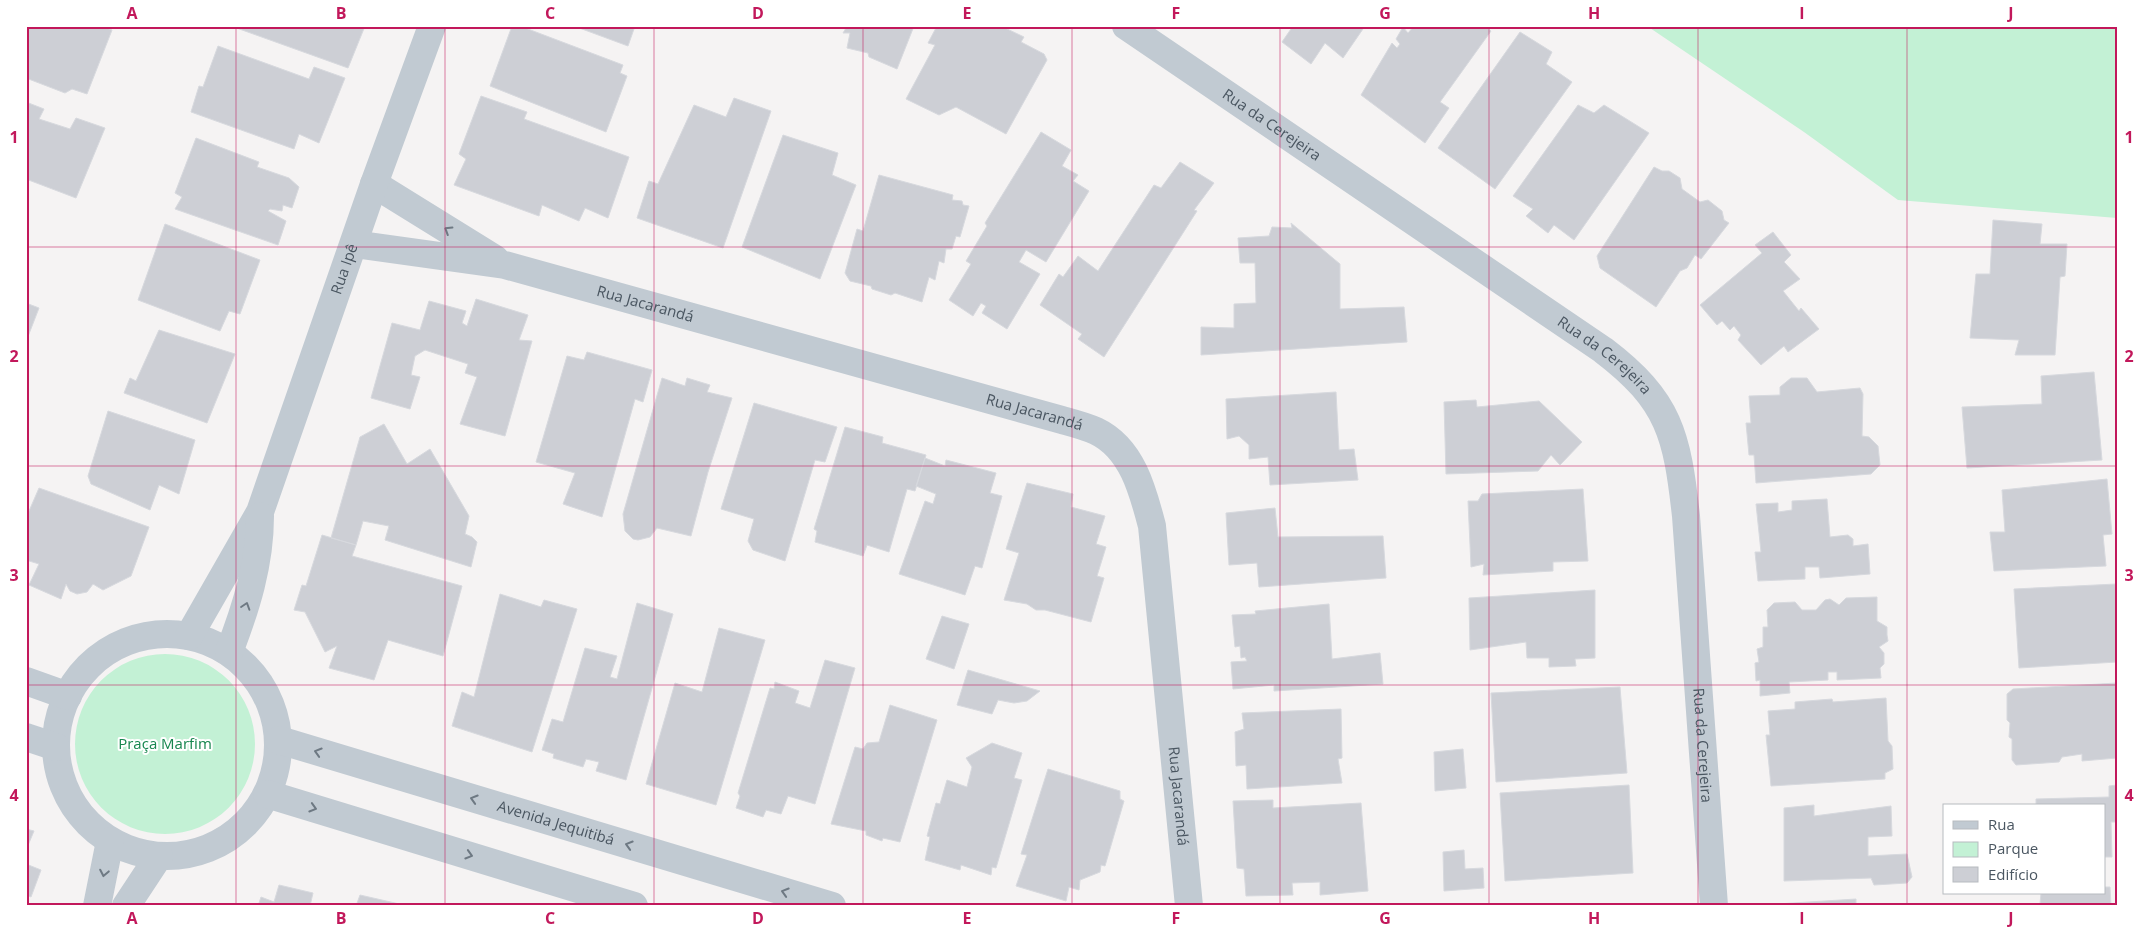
<svg xmlns="http://www.w3.org/2000/svg" width="2143" height="932" font-family="'Open Sans',sans-serif">
  <style>
    .green { fill: #c3f1d5 }
    .building { fill: #cdcfd5; stroke: #d7d9de }
    .lines { fill: none; stroke-linecap: round; stroke-linejoin: round }
    .minor { stroke: #c1cad2; stroke-width: 28 }
    .oneway { stroke: #6e7983 }
    .grid { fill: none; stroke: #c2185b; stroke-width: 1; stroke-opacity: 0.55 }
    .labels { text-anchor: middle; stroke-width: 4; stroke-linejoin: round; paint-order: stroke }
    .street-label { font-size: 15px; fill: #4a5661; stroke: #fff }
    .park-label { font-size: 15px; fill: #17864f; stroke: #fff }
    .neatline { fill: none; stroke: #c2185b; stroke-width: 2 }
    .grid-label { font-size: 16px; text-anchor: middle; font-weight: bold; fill: #c2185b }
  </style>
  <rect width="100%" height="100%" fill="#f5f3f3"/>
  <!-- green -->
  <path class="green" d="M1647 26H2117V218L1898 200 1804 132Z
    M75 744a90 90 0 1 1 180 0a90 90 0 1 1-180 0Z"/>
  <!-- building -->
  <path class="building" d="M26 26H101L112 30 87 94 72 89 65 93 26 78Z
    M231 26H365L348 68Z
    M512 26H520L623 65 620 73 627 76 606 132 490 86Z
    M574 26H635L628 46Z
    M841 26H914L897 69 869 57 868 53 847 48 850 33H843L846 28Z
    M937 26H992L996 29 1001 26 1024 37 1021 42 1044 54 1047 60 1006 134 956 107 939 115 906 99 935 45 928 43Z
    M1293 26H1365L1343 58 1325 43 1311 64 1282 42Z
    M1414 26H1484L1491 31 1440 102 1449 108 1425 143 1361 95 1392 43 1397 48 1400 44 1396 39 1403 27 1408 33Z
    M1520 32 1552 52 1546 64 1572 82 1495 189 1438 148Z
    M218 46 309 79 314 67 345 78 319 143 299 134 294 149 191 112 199 86 203 87Z
    M481 96 527 112 524 119 629 157 608 218 585 208 579 221 542 205 539 216 454 185 466 159 459 154Z
    M734 98 771 111 723 248 637 218 649 181 658 184 694 105 726 117Z
    M26 102 44 109 39 119 70 129 76 118 105 128 76 198 26 179Z
    M1578 105 1594 113 1604 105 1649 133 1574 240 1554 225 1548 233 1526 216 1533 209 1513 196Z
    M1041 132 1071 150 1062 166 1078 175 1073 181 1089 191 1046 262 1026 250 1019 262 1040 274 1007 329 982 313 986 306 981 303 973 316 949 300 971 264 966 261 987 226 985 223Z
    M783 135 838 153 832 175 856 185 820 279 742 247Z
    M196 138 259 162 257 167 289 178 299 187 292 208 283 205 282 211 270 209 268 211 286 221 278 245 175 209 182 197 175 193Z
    M1180 162 1214 183 1194 210 1197 211 1104 357 1078 339 1082 334 1040 305 1059 274 1063 277 1078 256 1098 271 1154 185 1161 188Z
    M1654 167 1662 171H1669L1680 178 1682 189 1700 202 1708 200 1722 211 1724 220 1729 223 1701 259 1695 255 1687 268 1680 271 1656 307 1600 268 1597 256Z
    M879 175 953 195 952 200 962 201 963 205 969 206 960 237 956 236 952 249H946L944 263 939 261 935 280 929 277 922 302 895 293 891 295 872 289 871 286 850 281 845 273 857 229 863 231Z
    M1993 220 2042 224 2040 244H2067L2065 276 2060 277 2055 355H2015L2019 340 1970 338 1976 274H1990Z
    M1291 223 1340 264V309L1404 307 1407 342 1201 355V327L1234 328V304L1256 303 1255 263H1240L1238 238 1269 236 1272 227 1292 228Z
    M165 224 260 260 240 314 229 311 220 331 138 300Z
    M1773 232 1791 255 1784 262 1800 279 1783 291 1799 311 1801 308 1819 329 1788 352 1784 346 1761 365 1738 340 1741 335 1734 326 1730 330 1722 321 1717 325 1700 305 1762 253 1755 245Z
    M476 299 528 315 519 340 532 341 505 436 460 424 477 377 465 373 468 364 425 350 415 356 411 375 420 377 410 409 371 398 392 323 420 330 429 301 466 311 462 323 467 326Z
    M26 303 39 308 27 339H26Z
    M159 330 235 354 207 423 124 393 130 378 136 381Z
    M587 352 652 370 643 402 635 399 602 517 563 504 575 473 536 462 567 356 584 360Z
    M2094 372 2102 460 1967 468 1962 407 2042 404 2041 376Z
    M662 378 685 386 687 378 710 385 707 392 732 398 708 472 691 536 657 528 650 537 638 540 633 539 625 531 623 514Z
    M1791 378H1807L1817 392 1860 388 1863 394 1862 436 1869 437 1878 446 1880 465 1871 474 1756 483 1754 455H1749L1746 423H1751L1749 396 1780 395V387Z
    M1336 392 1339 450 1354 449 1358 480 1270 485 1268 457 1249 459V445L1239 436 1227 439 1226 399Z
    M1476 400 1477 407 1539 401 1582 442 1560 465 1551 455 1538 471 1446 474 1444 402Z
    M754 403 837 427 825 462 815 460 785 561 753 550 748 541 754 519 721 509Z
    M108 411 195 440 179 494 159 485 150 510 91 484 88 476Z
    M384 424 407 464 430 449 469 516 465 534 472 537 477 542 471 567 385 540 389 526 363 521 356 545 331 538 360 437Z
    M845 427 883 437 882 443 926 455 915 491 907 489 889 552 867 545 863 556 815 542 817 531 814 529Z
    M925 458 945 466 946 460 996 473 990 493 1002 496 982 568 975 566 965 595 899 574 925 501 933 504 936 494 916 486Z
    M2107 479 2112 534 2103 535 2106 566 1994 571 1990 532H2005L2002 490Z
    M1027 483 1073 494 1071 507 1105 516 1096 544 1106 547 1097 576 1104 578 1091 622 1045 610H1036L1027 604 1004 600 1019 553 1006 549Z
    M39 488 149 527 131 576 103 590 93 584 87 592 77 594 70 591 66 584 61 599 29 585 39 564 26 560V518Z
    M1583 489 1588 561 1553 562V571L1483 575 1484 564 1471 567 1468 501H1478L1482 494Z
    M1827 499 1830 537 1848 535 1853 539V546L1868 544 1870 574 1820 578 1819 567H1805V579L1758 581 1755 552H1761L1756 504 1778 503V512L1792 510V501Z
    M1275 508 1278 537 1383 536 1386 578 1259 587 1257 563 1229 565 1226 513Z
    M322 535 356 545 352 556 462 586 443 656 388 640 374 680 329 668 337 646 325 652 305 612 294 610 302 585 306 586Z
    M2116 584 2117 662 2019 668 2014 589Z
    M1595 590V658L1575 659 1576 666 1549 667V658H1527L1526 642 1470 650 1469 598Z
    M500 594 541 607 544 600 577 609 532 752 452 726 462 692 474 697Z
    M1877 597V621L1887 627V635L1888 641 1879 647 1884 653V664L1880 668 1881 678 1837 680V672H1828V680L1789 682 1790 693 1760 696V680L1756 681 1755 663 1759 662 1757 649 1763 647V627H1768L1767 610 1774 603 1795 602 1802 610H1816L1825 600 1830 599 1839 605 1846 598Z
    M637 603 673 614 626 780 596 771 599 762 586 759 583 767 553 758 554 754 542 750 552 719 563 722 585 648 617 656 610 677 617 679Z
    M1329 604 1332 659 1380 653 1383 684 1274 691V685L1233 689 1231 662 1247 661 1245 657 1241 658 1240 646 1235 647 1232 615 1256 614 1255 611Z
    M942 616 969 624 954 669 926 659Z
    M719 628 765 640 716 805 646 784 675 683 702 692Z
    M825 660 855 668 815 804 788 796 781 814 766 810 763 817 736 808 740 796 738 793 770 688 774 689 775 682 799 691 795 703 810 708Z
    M968 670 1040 691 1027 701 1014 703 998 700 992 714 961 706 957 705Z
    M2117 683V758L2082 761V754L2062 757 2059 762 2016 765 2012 760V739L2009 737 2010 723 2007 720V694L2013 689Z
    M1620 687 1627 773 1496 782 1491 693Z
    M1886 698 1888 741 1892 746 1893 769 1885 773V779L1771 786 1766 735H1770L1768 711 1795 709V702L1832 699 1833 702Z
    M890 705 937 720 900 842 883 838 882 841 866 835V831L831 824 855 747 863 749 867 743 879 742Z
    M1341 709 1342 758 1338 759 1342 783 1247 789 1246 765 1236 766 1235 732 1244 729 1242 713Z
    M992 743 1022 753 1014 778 1022 780 996 868 992 867 991 875 961 865 960 870 925 860 930 837 927 836 936 803 940 804 947 780 967 787 972 767 966 758Z
    M1463 749 1466 788 1435 791 1434 752Z
    M1048 769 1120 791V799L1124 801 1105 866 1101 865 1100 872 1080 880 1079 890 1069 887 1066 901 1016 886 1027 855 1021 854Z
    M1629 785 1633 873 1505 881 1500 793Z
    M2117 785V822H2111L2112 857H2104V806H2036V799L2109 797V786Z
    M1273 800V808L1361 803 1368 891 1320 895V882L1292 883 1293 895 1246 896 1244 869 1237 868 1233 801Z
    M1814 805V816L1891 806 1892 836 1868 837V856L1907 854 1912 877 1907 883 1874 885 1871 878 1784 881V808Z
    M26 829 34 831 26 850Z
    M1464 850 1465 869 1483 868 1484 888 1444 891 1443 852Z
    M26 864 41 870 31 897 26 895Z
    M279 885 313 893 310 906H258L261 897 274 902Z
    M2104 887H2110L2111 906H2035L2040 904 2041 893H2104Z
    M360 895 408 906H356Z
    M1856 899V906H1777V904Z"/>
  <g class="lines">
    <!-- minor -->
    <g class="minor">
      <path id="s1" d="M1126 26 1603 350C1670 401 1677 435 1686 516L1714 906"/>
      <path d="M374 184 495 259"/>
      <path id="s2" d="M354 244 505 265 1062 420C1073 423 1085 426 1096 431 1132 448 1143 491 1152 526L1189 906"/>
      <circle cx="167" cy="745" r="111"/>
      <path id="s3" d="M189 636 260 512 374 184 432 26"/>
      <path d="M229 652C246 608 260 564 260 516"/>
      <path d="M26 681 68 696"/>
      <path d="M26 737 56 747"/>
      <path id="s4" d="M279 740 832 906"/>
      <path d="M267 794 634 906"/>
      <path d="M97 906 110 841"/>
      <path d="M126 906 159 856"/>
    </g>
  </g>
  <!-- one-way arrows -->
  <defs><path id="oneway-chevron" d="M-2-3.5L2.5 0L-2 3.5" fill="none" stroke-width="1.6" stroke-linecap="round" stroke-linejoin="round" transform="scale(1.25)"/></defs>
  <g class="oneway">
    <use href="#oneway-chevron" transform="translate(448 230) rotate(-148)"/>
    <use href="#oneway-chevron" transform="translate(246 606) rotate(-72)"/>
    <use href="#oneway-chevron" transform="translate(318 752) rotate(-163)"/>
    <use href="#oneway-chevron" transform="translate(474 799) rotate(-163)"/>
    <use href="#oneway-chevron" transform="translate(313 808) rotate(17)"/>
    <use href="#oneway-chevron" transform="translate(629 845) rotate(-163)"/>
    <use href="#oneway-chevron" transform="translate(469 855) rotate(17)"/>
    <use href="#oneway-chevron" transform="translate(104 873) rotate(101)"/>
    <use href="#oneway-chevron" transform="translate(785 892) rotate(-163)"/>
  </g>
  <!-- grid -->
  <path class="grid" d="M236 26V906M445 26V906M654 26V906M863 26V906M1072 26V906M1280 26V906M1489 26V906M1698 26V906M1907 26V906M26 247H2117M26 466H2117M26 685H2117"/>
  <g class="labels">
    <!-- street labels -->
    <g class="street-label">
      <text dy="5" stroke="none"><textPath href="#s1" startOffset="176">Rua da Cerejeira</textPath></text>
      <text dy="5" stroke="none"><textPath href="#s3" startOffset="400">Rua Ipê</textPath></text>
      <text dy="5" stroke="none"><textPath href="#s2" startOffset="298">Rua Jacarandá</textPath></text>
      <text dy="5" stroke="none"><textPath href="#s1" startOffset="581">Rua da Cerejeira</textPath></text>
      <text dy="5" stroke="none"><textPath href="#s2" startOffset="702">Rua Jacarandá</textPath></text>
      <text dy="5" stroke="none"><textPath href="#s1" startOffset="1000">Rua da Cerejeira</textPath></text>
      <text dy="5" stroke="none"><textPath href="#s2" startOffset="1152">Rua Jacarandá</textPath></text>
      <text dy="5" stroke="none"><textPath href="#s4" startOffset="289">Avenida Jequitibá</textPath></text>
    </g>
    <!-- park labels -->
    <g class="park-label">
      <text x="165" y="749">Praça Marfim</text>
    </g>
  </g>
  <!-- border -->
  <rect width="2143" height="932" fill="none" stroke="#ffffff" stroke-width="55"/>
  <!-- legend -->
  <rect x="1943" y="804" width="162" height="90" fill="#ffffff" stroke="#b7bbc0"/>
  <rect x="1953" y="821" width="25" height="8" fill="#c1cad2" stroke="#b7bbc0"/>
  <text x="1988" y="830" font-size="15" fill="#4a5661">Rua</text>
  <rect x="1953" y="842" width="25" height="15" fill="#c3f1d5" stroke="#b7bbc0"/>
  <text x="1988" y="854" font-size="15" fill="#4a5661">Parque</text>
  <rect x="1953" y="867" width="25" height="15" fill="#cdcfd5" stroke="#b7bbc0"/>
  <text x="1988" y="880" font-size="15" fill="#4a5661">Edifício</text>
  <rect x="28" y="28" width="2088" height="876" class="neatline"/>
  <g class="grid-label">
    <text x="132" y="19">A</text>
    <text x="341" y="19">B</text>
    <text x="550" y="19">C</text>
    <text x="758" y="19">D</text>
    <text x="967" y="19">E</text>
    <text x="1176" y="19">F</text>
    <text x="1385" y="19">G</text>
    <text x="1594" y="19">H</text>
    <text x="1802" y="19">I</text>
    <text x="2011" y="19">J</text>
    <text x="14" y="143">1</text>
    <text x="2129" y="143">1</text>
    <text x="14" y="362">2</text>
    <text x="2129" y="362">2</text>
    <text x="14" y="581">3</text>
    <text x="2129" y="581">3</text>
    <text x="14" y="801">4</text>
    <text x="2129" y="801">4</text>
    <text x="132" y="924">A</text>
    <text x="341" y="924">B</text>
    <text x="550" y="924">C</text>
    <text x="758" y="924">D</text>
    <text x="967" y="924">E</text>
    <text x="1176" y="924">F</text>
    <text x="1385" y="924">G</text>
    <text x="1594" y="924">H</text>
    <text x="1802" y="924">I</text>
    <text x="2011" y="924">J</text>
  </g>
</svg>
